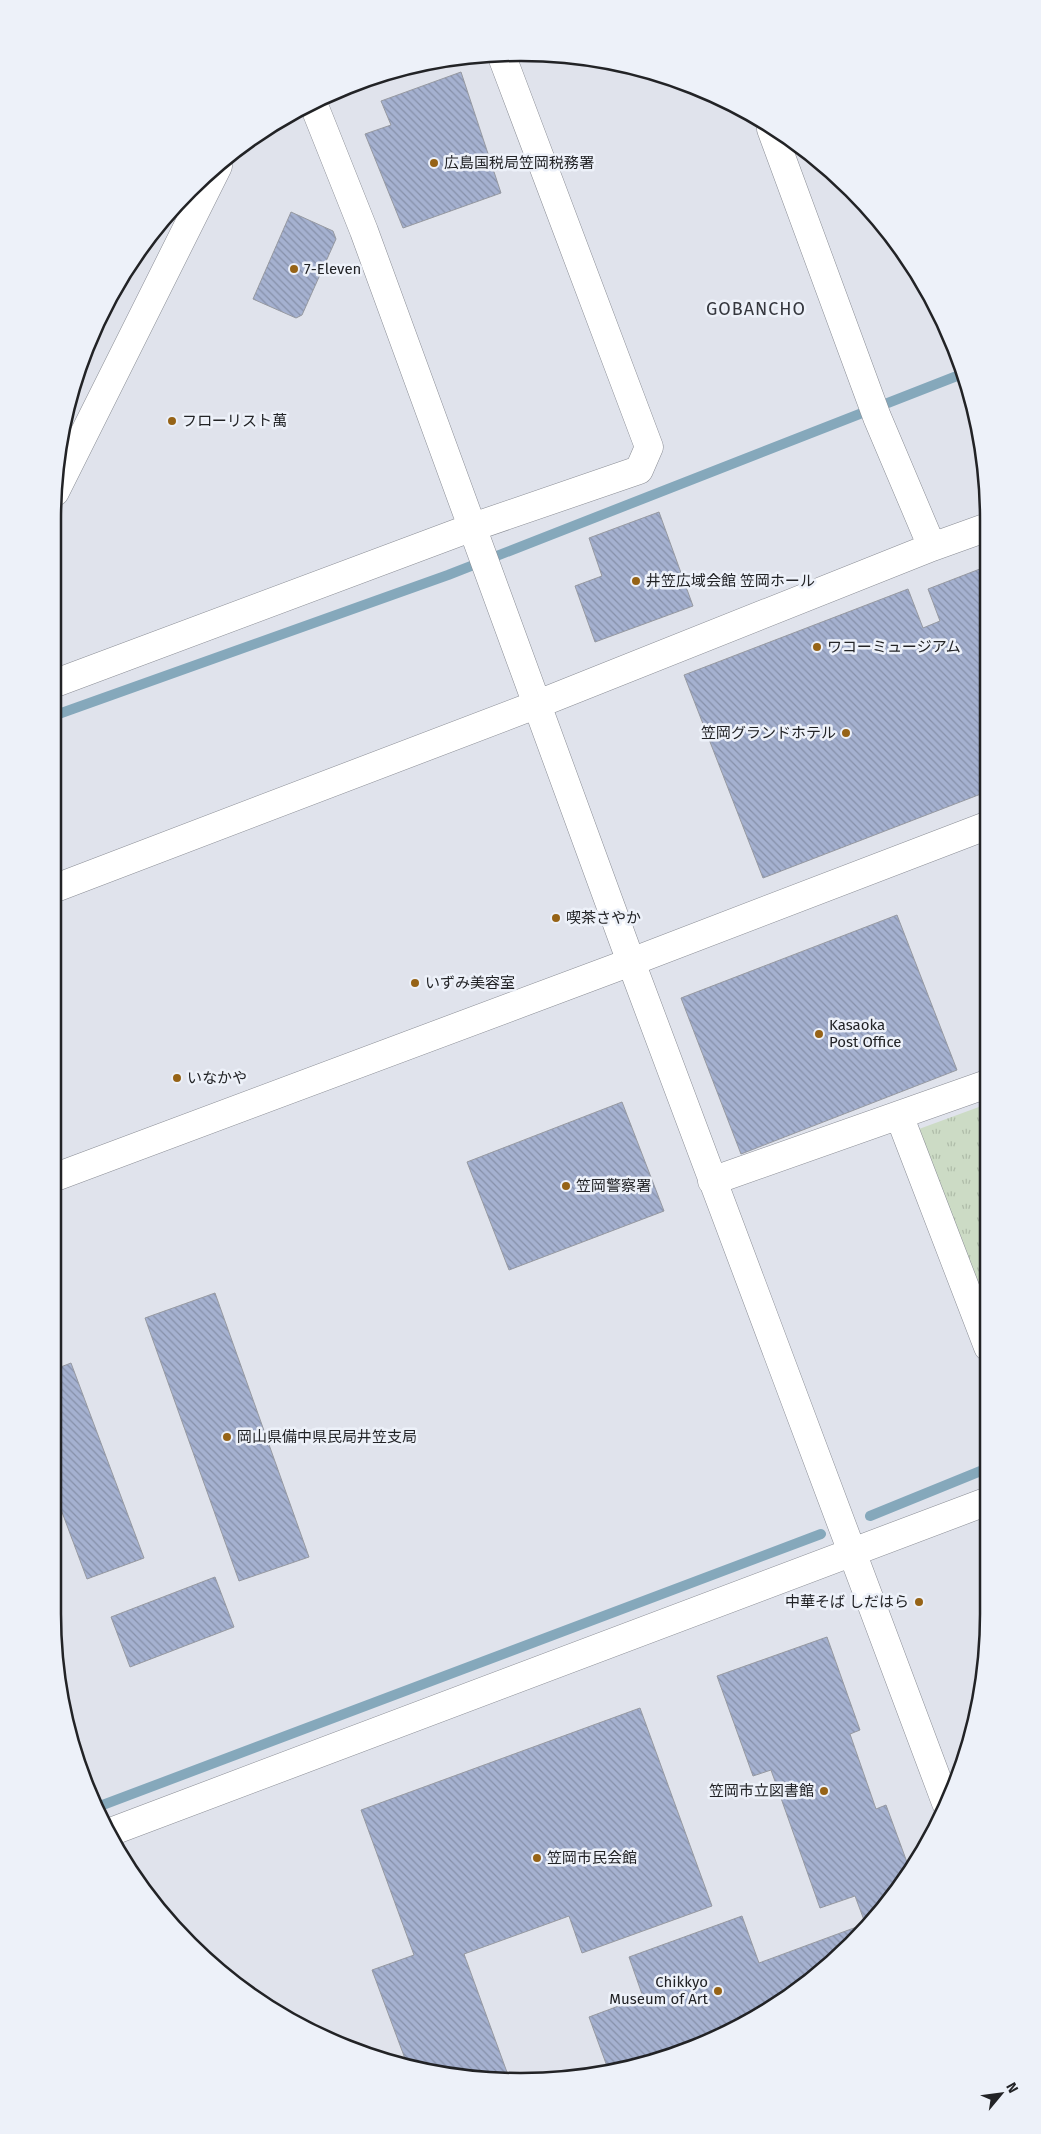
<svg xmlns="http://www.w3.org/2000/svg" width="1041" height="2134" font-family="'Fira Sans','Noto Sans JP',sans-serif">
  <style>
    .park { fill: url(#park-tufts) }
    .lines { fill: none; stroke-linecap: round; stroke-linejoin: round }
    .stream { stroke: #85a8bb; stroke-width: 10 }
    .building { fill: url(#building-back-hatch); stroke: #9699a1 }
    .minor-casing { stroke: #898c94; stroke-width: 29 }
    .tertiary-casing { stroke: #898c94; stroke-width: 29 }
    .minor { stroke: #fff; stroke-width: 28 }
    .tertiary { stroke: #fff; stroke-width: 28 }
    .poi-dot { fill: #966316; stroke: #edf1f9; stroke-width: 2 }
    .labels { text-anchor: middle; stroke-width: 5; stroke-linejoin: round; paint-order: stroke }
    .poi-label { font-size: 15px; fill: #222326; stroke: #edf1f9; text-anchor: start }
    .quarter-label { font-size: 18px; letter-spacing: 1px; fill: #35373e; stroke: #edf1f9 }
    .rim { fill: none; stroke: #222326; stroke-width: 2.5 }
  </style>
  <defs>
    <pattern id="park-tufts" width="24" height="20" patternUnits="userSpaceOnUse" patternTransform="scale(1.25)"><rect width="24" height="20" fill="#ccdbc5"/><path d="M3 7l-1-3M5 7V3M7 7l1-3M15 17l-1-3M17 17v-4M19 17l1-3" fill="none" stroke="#afbca9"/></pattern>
    <pattern id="building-back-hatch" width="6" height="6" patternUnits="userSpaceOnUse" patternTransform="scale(1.25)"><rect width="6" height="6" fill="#a5b1d0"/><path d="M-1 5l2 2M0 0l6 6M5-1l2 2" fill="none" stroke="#8690a9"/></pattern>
  </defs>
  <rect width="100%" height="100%" fill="#e0e3ec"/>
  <!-- park -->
  <path class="park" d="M987 1104V1283L981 1285 969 1274 919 1142V1129Z"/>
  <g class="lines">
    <!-- stream -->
    <path class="stream" d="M53 716 448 575 962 374
      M870 1516 988 1468
      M100 1806 821 1534"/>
  </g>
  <!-- building -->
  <path class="building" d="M461 72 501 193 403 228 365 134 391 125 381 101Z
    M291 212 333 231 336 239 302 315 296 318 253 299Z
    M659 512 693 606 595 642 575 586 602 576 589 538Z
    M985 567 986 792 763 878 684 675 908 589 923 628 940 621 928 589Z
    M897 915 957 1070 741 1154 681 998Z
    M622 1102 664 1211 509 1270 467 1162Z
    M215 1293 309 1557 239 1581 145 1318Z
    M71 1363 144 1558 87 1579 53 1488V1370Z
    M215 1577 234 1627 130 1667 111 1617Z
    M827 1637 860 1730 850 1734 876 1809 886 1805 908 1865 876 1916 864 1920 855 1896 820 1908 771 1770 753 1776 717 1676Z
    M640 1708 712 1906 582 1953 569 1916 464 1954 508 2075 429 2072 407 2064 372 1970 414 1955 361 1810Z
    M742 1916 759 1963 862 1925 864 1930 805 1985 728 2033 608 2069 589 2017 643 1997 629 1957Z"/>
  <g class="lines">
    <!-- minor casing -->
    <g class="minor-casing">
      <path id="minor" d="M313 103 364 231 631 962 946 1803
        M771 129 877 417 932 547
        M53 684 473 527 639 470 649 447 501 54
        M53 889 538 704 932 547 985 528
        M899 1115 988 1347
        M712 1181 987 1084
        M113 1831 988 1501"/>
    </g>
    <!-- tertiary casing -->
    <g class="tertiary-casing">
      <path id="tertiary" d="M55 492 218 166
        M53 1178 631 962 986 826"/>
    </g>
    <!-- minor -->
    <use href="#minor" class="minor"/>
    <!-- tertiary -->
    <use href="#tertiary" class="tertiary"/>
  </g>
  <!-- markers -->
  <g class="poi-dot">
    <circle cx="434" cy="163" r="5"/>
    <circle cx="294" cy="269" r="5"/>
    <circle cx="172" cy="421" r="5"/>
    <circle cx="636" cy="581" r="5"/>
    <circle cx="817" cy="647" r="5"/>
    <circle cx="846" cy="733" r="5"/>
    <circle cx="556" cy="918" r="5"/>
    <circle cx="415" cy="983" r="5"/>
    <circle cx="819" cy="1034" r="5"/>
    <circle cx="177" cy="1078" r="5"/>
    <circle cx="566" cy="1186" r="5"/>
    <circle cx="227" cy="1437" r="5"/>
    <circle cx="919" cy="1602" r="5"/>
    <circle cx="824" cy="1791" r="5"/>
    <circle cx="537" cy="1858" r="5"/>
    <circle cx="718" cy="1991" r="5"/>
  </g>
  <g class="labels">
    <!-- poi labels -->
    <g class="poi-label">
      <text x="444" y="168">広島国税局笠岡税務署</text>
      <text x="304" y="274">7-Eleven</text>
      <text x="182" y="426">フローリスト萬</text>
      <text x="646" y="586">井笠広域会館 笠岡ホール</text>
      <text x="827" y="652">ワコーミュージアム</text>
      <text x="836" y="738" text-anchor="end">笠岡グランドホテル</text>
      <text x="566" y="923">喫茶さやか</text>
      <text x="425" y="988">いずみ美容室</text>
      <text x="829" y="1030">Kasaoka<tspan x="829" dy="17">Post Office</tspan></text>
      <text x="187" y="1083">いなかや</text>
      <text x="576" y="1191">笠岡警察署</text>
      <text x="237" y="1442">岡山県備中県民局井笠支局</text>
      <text x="909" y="1607" text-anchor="end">中華そば しだはら</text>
      <text x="814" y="1796" text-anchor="end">笠岡市立図書館</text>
      <text x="547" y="1863">笠岡市民会館</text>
      <text x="708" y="1987" text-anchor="end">Chikkyo<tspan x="708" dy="17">Museum of Art</tspan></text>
    </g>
    <!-- quarter labels -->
    <g class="quarter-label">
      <text x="756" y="315">GOBANCHO</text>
    </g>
  </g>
  <!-- crop -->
  <path d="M0 0H1041V2134H0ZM520 61H521A459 459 0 0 1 980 520V1614A459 459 0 0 1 521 2073H520A459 459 0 0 1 61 1614V520A459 459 0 0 1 520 61Z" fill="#edf1f9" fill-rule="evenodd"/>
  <path class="rim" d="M520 61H521A459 459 0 0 1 980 520V1614A459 459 0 0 1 521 2073H520A459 459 0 0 1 61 1614V520A459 459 0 0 1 520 61Z"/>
  <!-- north arrow -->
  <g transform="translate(1001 2094) rotate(61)" stroke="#edf1f9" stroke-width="4" paint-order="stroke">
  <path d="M0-4L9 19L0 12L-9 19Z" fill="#222326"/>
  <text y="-8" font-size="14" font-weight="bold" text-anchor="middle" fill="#222326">N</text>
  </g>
</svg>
